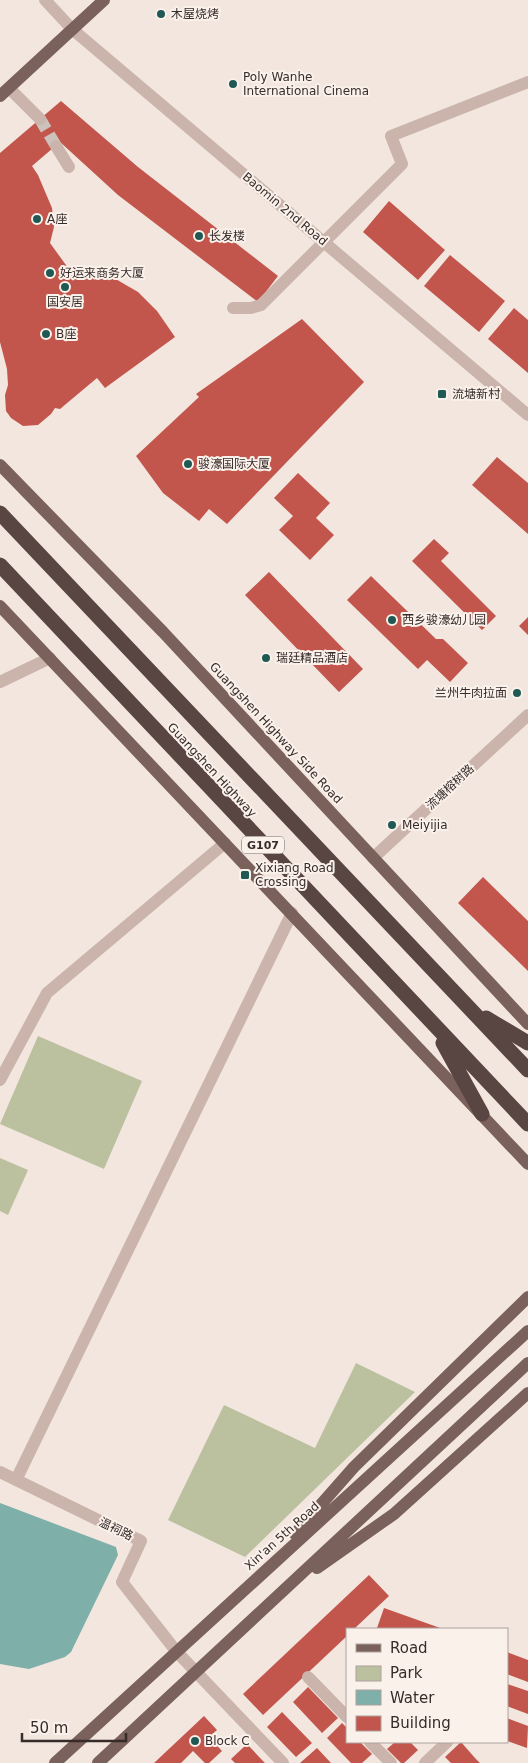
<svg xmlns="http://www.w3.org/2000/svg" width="528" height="1763" font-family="'DejaVu Sans','Noto Sans SC',sans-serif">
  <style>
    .green { fill: #bbc19f }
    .water { fill: #7eafa9 }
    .building { fill: #c3564c }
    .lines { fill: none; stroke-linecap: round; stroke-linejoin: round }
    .minor-tunnel { stroke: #cdc1bb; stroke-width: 12; stroke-dasharray: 12 6; stroke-linecap: butt }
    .minor { stroke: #cab4ab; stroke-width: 12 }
    .major { stroke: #7a615b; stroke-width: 12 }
    .highway { stroke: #594541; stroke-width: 15 }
    .poi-dot { fill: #205954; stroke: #faf1eb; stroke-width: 2 }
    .labels { text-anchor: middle; stroke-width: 4; stroke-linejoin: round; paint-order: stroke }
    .shield { fill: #faf1eb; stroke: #726764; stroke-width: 1 }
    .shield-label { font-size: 11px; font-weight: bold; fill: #382c2a }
    .poi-label { font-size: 12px; fill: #382c2a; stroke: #faf1eb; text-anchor: start }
    .street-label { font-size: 12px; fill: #382c2a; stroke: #faf1eb }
  </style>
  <rect width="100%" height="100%" fill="#f2e6df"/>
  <!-- green -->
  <path class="green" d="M38 1036 142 1081 104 1169 0 1124Z
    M0 1158 28 1170 8 1215 0 1211Z
    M356 1363 415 1392 245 1557 168 1520 224 1405 315 1448Z"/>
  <!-- water -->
  <path class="water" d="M0 1503 116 1547 118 1555 71 1652 65 1657 29 1669 0 1664Z"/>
  <!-- building -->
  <path class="building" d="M61 101 138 167 278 276 258 302 118 195 60 142 32 166 38 175 52 208 54 227 50 243 71 272 88 270 107 274 138 292 157 311 175 337 105 388 97 378 60 409 55 408 51 414 38 425 23 426 11 418 6 411 5 395 8 385 7 369 0 342V153Z
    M389 201 445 250 418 280 363 232Z
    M450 255 505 301 479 332 424 286Z
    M514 308 528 320V373L488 339Z
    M302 319 364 382 227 524 209 509 199 521 163 493 136 456 199 397 196 394Z
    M497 457 528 483V534L472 485Z
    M298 473 330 503 316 518 334 535 310 560 279 530 293 516 274 498Z
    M434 539 449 553 441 561 496 616 482 630 412 561Z
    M269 572 363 669 339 692 245 595Z
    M371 576 436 639H443L468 663 450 682 427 660 418 669 347 600Z
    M528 617V635L519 626Z
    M483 877 528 921V971L458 903Z
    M369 1575 389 1596 354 1629H347V1636L263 1715 243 1694Z
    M384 1608 443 1629H382L377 1628Z
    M507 1652 528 1660V1682L507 1674Z
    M507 1684 528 1691V1714L507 1706Z
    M308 1687 338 1718 322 1733 293 1702Z
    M282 1712 312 1743 296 1757 267 1727Z
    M204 1716 217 1730 209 1737 222 1751 209 1763H205L193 1751 181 1763H154Z
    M507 1718 528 1726 527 1748 507 1741Z
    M342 1723 347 1728V1742H360L372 1754 362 1763H351L327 1738Z
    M395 1742H410L418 1750 404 1763H401L387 1749Z
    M461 1742 475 1758 480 1763H451L445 1757Z
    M247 1744 262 1760 265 1763H235L231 1759Z
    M317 1748 331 1763H300Z"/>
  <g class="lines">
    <!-- minor-tunnel -->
    <path class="minor-tunnel" d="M40 119 56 146"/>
    <!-- minor -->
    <path class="minor" d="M45 0 72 29 528 415
      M9 88 40 119
      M56 146 69 167
      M233 308H251L261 305 402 164 391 136 528 82
      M0 682 50 658
      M373 858 528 715
      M0 1080 47 993 225 843
      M0 1472 141 1541 122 1582 176 1651 283 1763
      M16 1480 292 913
      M308 1677 347 1717
      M370 1742 391 1763
      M425 1763 447 1742"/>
    <!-- major -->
    <path class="major" d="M0 96 104 0
      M0 465 163 632 528 1024
      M0 606 528 1164
      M295 1534 354 1467 528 1297
      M317 1568 394 1514 528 1393
      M55 1763C212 1618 371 1476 528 1331
      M98 1763 528 1363"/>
    <!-- highway -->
    <path class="highway" d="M0 513 528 1070
      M0 565 528 1124
      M486 1018 528 1043
      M443 1043 482 1114"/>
  </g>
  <!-- markers -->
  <g class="poi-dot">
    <circle cx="161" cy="14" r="5"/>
    <circle cx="233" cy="84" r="5"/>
    <circle cx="37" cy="219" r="5"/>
    <circle cx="199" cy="236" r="5"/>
    <circle cx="50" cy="273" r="5"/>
    <circle cx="65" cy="287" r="5"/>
    <circle cx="46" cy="334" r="5"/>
    <rect x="437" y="389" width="10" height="10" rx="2.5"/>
    <circle cx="188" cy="464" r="5"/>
    <circle cx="392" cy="620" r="5"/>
    <circle cx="266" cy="658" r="5"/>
    <circle cx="517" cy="693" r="5"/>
    <circle cx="392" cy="825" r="5"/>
    <rect x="240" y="870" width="10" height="10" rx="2.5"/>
    <circle cx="195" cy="1741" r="5"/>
  </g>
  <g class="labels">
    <!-- shield labels -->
    <rect class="shield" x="242" y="836.5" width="42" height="17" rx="4"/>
    <g class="shield-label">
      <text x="263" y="849">G107</text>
    </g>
    <!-- poi labels -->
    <g class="poi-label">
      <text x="171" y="18">木屋烧烤</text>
      <text x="243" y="81">Poly Wanhe<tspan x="243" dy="14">International Cinema</tspan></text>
      <text x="47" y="223">A座</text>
      <text x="209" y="240">长发楼</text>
      <text x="60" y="277">好运来商务大厦</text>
      <text x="65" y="306" text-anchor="middle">国安居</text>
      <text x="56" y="338">B座</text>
      <text x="452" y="398">流塘新村</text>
      <text x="198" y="468">骏濠国际大厦</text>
      <text x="402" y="624">西乡骏濠幼儿园</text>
      <text x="276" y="662">瑞廷精品酒店</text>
      <text x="507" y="697" text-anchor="end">兰州牛肉拉面</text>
      <text x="402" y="829">Meiyijia</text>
      <text x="255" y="872">Xixiang Road<tspan x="255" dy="14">Crossing</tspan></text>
      <text x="205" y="1745">Block C</text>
    </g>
    <!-- street labels -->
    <g class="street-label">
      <text transform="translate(285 209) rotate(40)" y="4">Baomin 2nd Road</text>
      <text transform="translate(276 733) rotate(47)" y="4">Guangshen Highway Side Road</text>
      <text transform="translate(212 770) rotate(47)" y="4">Guangshen Highway</text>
      <text transform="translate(450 787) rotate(-43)" y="4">流塘榕树路</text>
      <text transform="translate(116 1529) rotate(26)" y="4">温祠路</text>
      <text transform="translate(282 1536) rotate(-42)" y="4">Xin'an 5th Road</text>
    </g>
  </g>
  <!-- legend -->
  <rect x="346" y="1628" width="162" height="115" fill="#faf1eb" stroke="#aca29e"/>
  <rect x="356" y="1644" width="25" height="8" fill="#7a615b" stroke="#aca29e"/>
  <text x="390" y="1653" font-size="15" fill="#382c2a">Road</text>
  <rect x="356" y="1666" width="25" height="15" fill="#bbc19f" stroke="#aca29e"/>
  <text x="390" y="1678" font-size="15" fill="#382c2a">Park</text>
  <rect x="356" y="1690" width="25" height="15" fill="#7eafa9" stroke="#aca29e"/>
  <text x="390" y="1703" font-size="15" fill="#382c2a">Water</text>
  <rect x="356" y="1716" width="25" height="15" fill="#c3564c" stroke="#aca29e"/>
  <text x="390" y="1728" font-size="15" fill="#382c2a">Building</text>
  <!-- scale -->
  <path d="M22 1733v8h104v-8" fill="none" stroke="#382c2a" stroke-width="2.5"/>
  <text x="30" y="1733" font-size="15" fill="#382c2a" stroke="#faf1eb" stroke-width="4" paint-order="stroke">50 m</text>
</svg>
